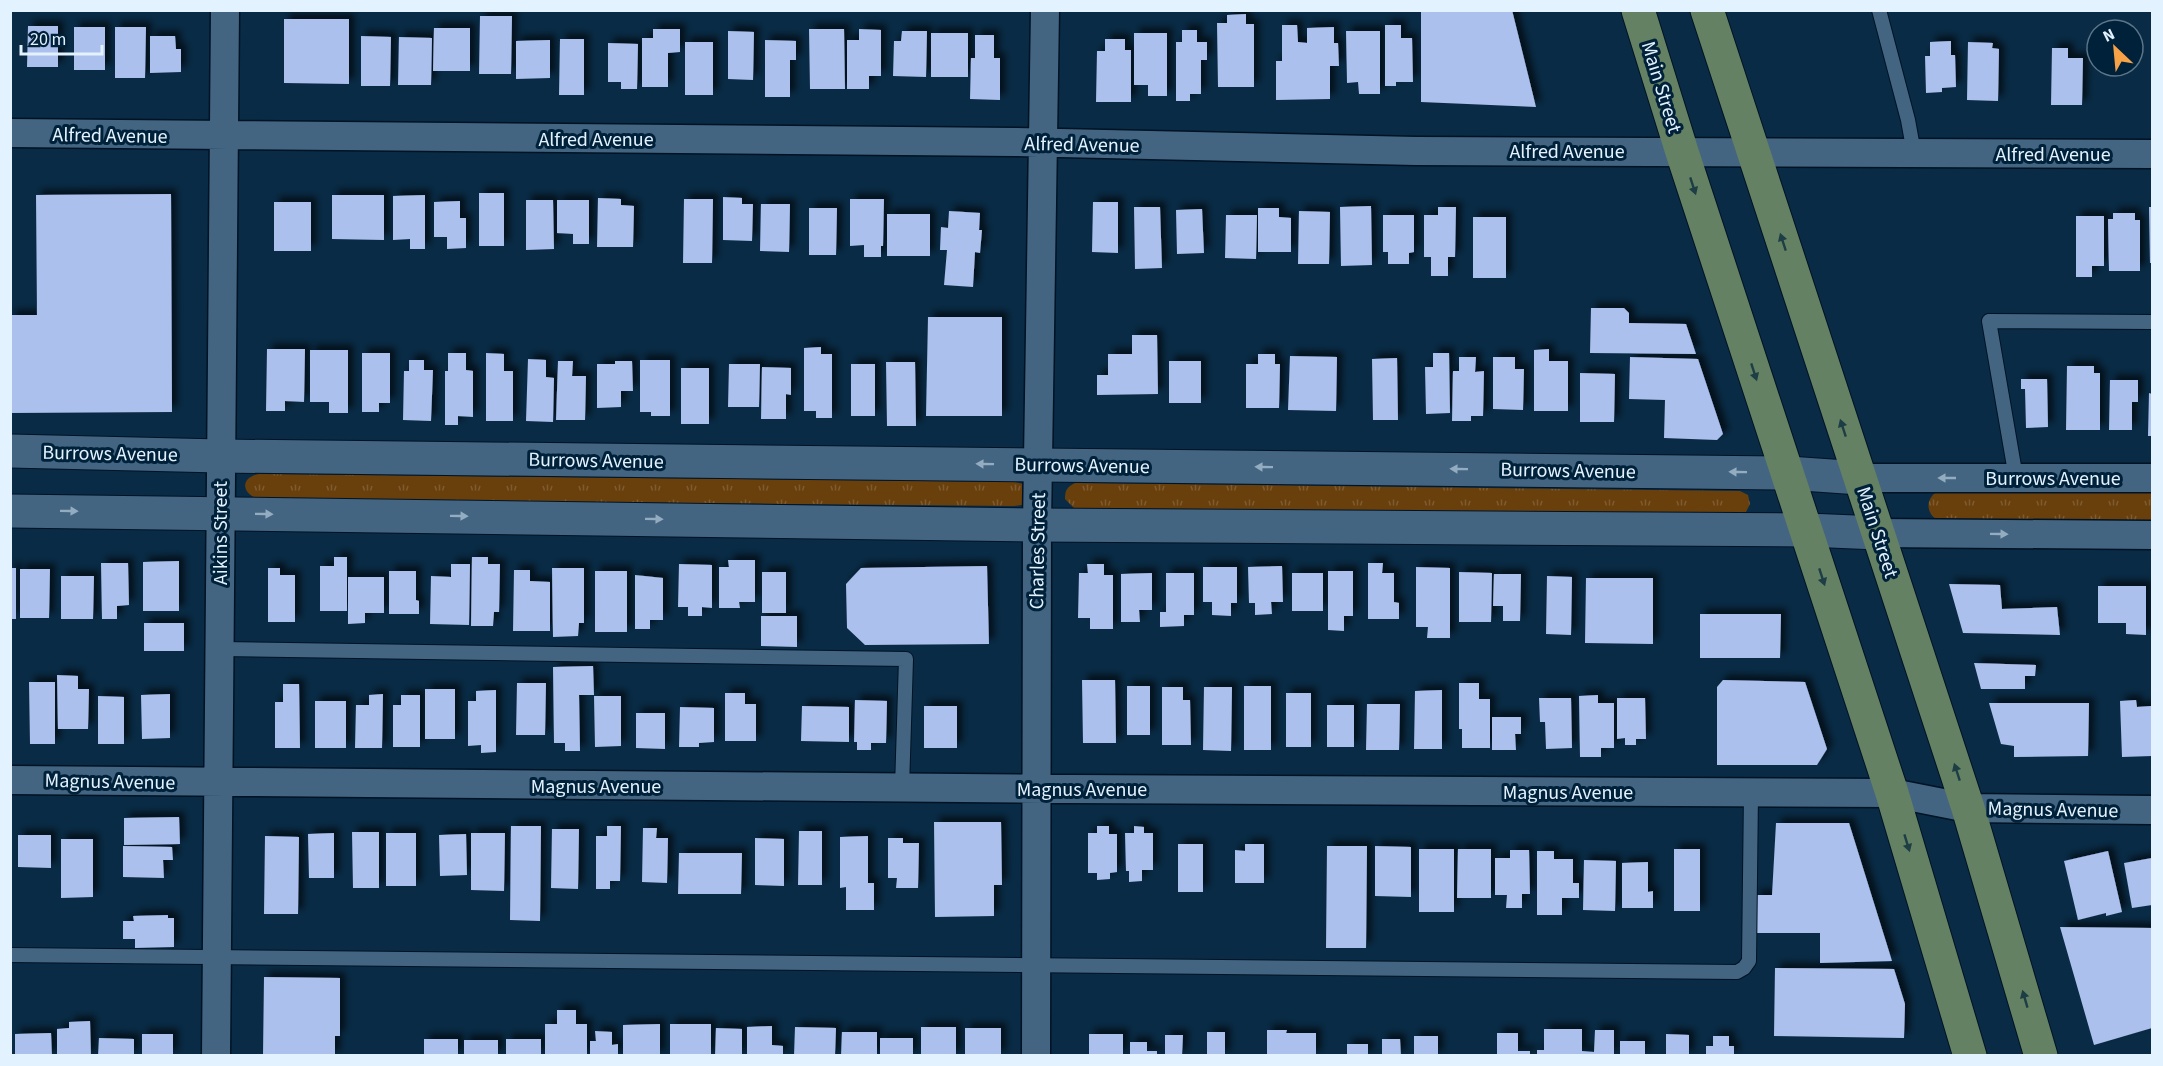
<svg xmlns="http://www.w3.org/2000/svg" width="2163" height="1066" font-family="'Source Sans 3',sans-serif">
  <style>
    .grass { fill: url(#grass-tufts) }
    .building { fill: #abc0ec; filter: url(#shadow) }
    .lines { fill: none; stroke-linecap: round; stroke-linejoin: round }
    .lane-casing { stroke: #001325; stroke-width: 16 }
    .street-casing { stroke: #001325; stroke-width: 31 }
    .secondary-casing { stroke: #001325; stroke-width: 35 }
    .primary-casing { stroke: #001325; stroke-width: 35 }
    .lane { stroke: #436582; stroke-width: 14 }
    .street { stroke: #436582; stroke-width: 28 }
    .secondary { stroke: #436582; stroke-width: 33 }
    .primary { stroke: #658163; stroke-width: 33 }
    .oneway { fill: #1e3e46 }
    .oneway2 { fill: #93acc0 }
    .labels { text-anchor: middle; stroke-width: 6; stroke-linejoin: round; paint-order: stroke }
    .street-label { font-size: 20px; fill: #e3f2ff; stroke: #00213a }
  </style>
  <defs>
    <pattern id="grass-tufts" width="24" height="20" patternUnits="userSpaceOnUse" patternTransform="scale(1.5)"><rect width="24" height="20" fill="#693f0c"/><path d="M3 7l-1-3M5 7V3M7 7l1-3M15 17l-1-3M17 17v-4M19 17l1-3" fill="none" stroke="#7e5b30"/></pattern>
    <filter id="shadow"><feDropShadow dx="5.5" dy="-5.5" stdDeviation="3" flood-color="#0009"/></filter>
  </defs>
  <rect width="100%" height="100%" fill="#092b45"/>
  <!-- grass -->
  <path class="grass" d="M259 474 1015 482 1023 484 1028 488V501L1022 505 1014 506 259 499C241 494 240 477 259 474Z
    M1075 483 1740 491 1748 495 1750 504 1746 512 1736 514 1074 508 1065 499C1065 490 1067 487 1075 483Z
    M1938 491H2152V524L1937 520C1925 512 1926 498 1938 491Z"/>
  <!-- building -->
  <path class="building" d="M1421 10H1512L1536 107 1421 102Z
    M1246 14V24H1254V87H1218L1217 23H1227V15Z
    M480 16H512L511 74H479Z
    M284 19H349V84L284 83Z
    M1282 25H1297L1298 42 1307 43V28L1334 27V43H1338L1339 66H1330V99L1276 100V61H1282Z
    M1385 25H1401V38H1412L1413 82H1396V86H1385Z
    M28 26H58V67H27Z
    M74 27H105V70H74Z
    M115 27H146L145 78H115Z
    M434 28H470V71H433Z
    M653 29H680V52L668 53V87H642V38H653Z
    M809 29H844L845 89H810Z
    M859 29 881 30V76H869V89H847V40H859Z
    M1182 30H1197V42H1207V60H1201V94H1190V101H1176V42H1182Z
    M728 31 754 32 753 80 728 79Z
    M902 31H927L926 77 893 76 894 41H901Z
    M1346 31H1380V94H1359L1358 82 1347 83Z
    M931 33H968V77H931Z
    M1134 33H1167V96H1148V85H1134Z
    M975 35H994V58H1000V100L970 99 971 58H975Z
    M150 36H175L176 49H181V72L150 73Z
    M361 36 391 37 390 86H361Z
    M399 37 432 38 431 85H398Z
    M560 39H584V95H559Z
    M1105 39H1125V50H1131V102H1096L1097 51H1105Z
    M550 40V78L516 79V41Z
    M765 40 796 41V60H790V97H765Z
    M1951 41V55H1955L1956 87 1942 88V92L1926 93 1925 56H1930V42Z
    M685 42H713V95H685Z
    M1968 42 1993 43 1992 48 1999 49 1998 101 1967 100Z
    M608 43 638 44 637 89H621V82H608Z
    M2052 48H2068V58H2083L2082 105H2051Z
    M479 193H504V246H479Z
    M171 194 172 412 10 413V315H37L36 195Z
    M332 195H384V240L332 239Z
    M425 195V249H410V239L393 240V196Z
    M723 197 742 198V204H753L752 241 723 240Z
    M598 198 621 199V205L634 206 633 247H597Z
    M684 199H713L712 263H683Z
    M850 199H884L883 246H881V257H864V245L850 246Z
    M526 200H553L554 249 526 250Z
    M557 200H589V244H573V234L557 233Z
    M460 201V218H466V248L447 249V237H434V202Z
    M274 202H311V251H274Z
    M1093 202H1118V253L1092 252Z
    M761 204H790L789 252 760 251Z
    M1371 206 1372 265 1341 266 1340 207Z
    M1134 207H1160L1162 268 1135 269Z
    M1438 207H1456L1455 257H1448V276H1431V257H1424V215H1438Z
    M2149 207H2152V263H2150Z
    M809 208H837L836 255H809Z
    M1258 208H1279V217L1291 218V252H1258Z
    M1202 209 1204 253 1177 254 1176 210Z
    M949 211 980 213 979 230H982L980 253 975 252 973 287 944 285 947 250H940L941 227 948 228Z
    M1299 211 1330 212 1329 264H1298Z
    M2113 213H2135V220H2140V271H2109L2108 219H2113Z
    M887 214H930V256H887Z
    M1226 215H1257L1256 259 1225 258Z
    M1383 215H1414V252L1409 253V264H1388V252H1383Z
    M2076 216H2104V266H2092V277H2076Z
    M1473 217H1506V278H1473Z
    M1591 308H1624L1629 313V323L1686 324 1696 354 1590 353Z
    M928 317H1002V416H926Z
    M1132 335H1157L1158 394 1097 395V375H1108V354H1132Z
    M821 347V354H832V418H816V411H804V348Z
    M267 349H305L304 402 285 401V411H266Z
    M1549 349V361H1568V411H1534V350Z
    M310 350H348V413H329V402H310Z
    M362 353H390V403H379V412H362Z
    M448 353H466V370L473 371V417L458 416V425H445V371H448Z
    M486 353 504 354V371H513V421H486Z
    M1433 353H1449L1450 413 1426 414 1425 367H1433Z
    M1258 354H1275V364H1280L1279 408H1246V364H1258Z
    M1290 356 1337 357 1336 411 1288 410Z
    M1459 357H1476L1475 372 1484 371 1483 416H1471V421H1452L1453 371H1459Z
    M1493 357H1515V369H1524L1523 410 1493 409Z
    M1630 357 1698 359 1723 434 1717 440 1664 438 1665 400 1629 399Z
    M1397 358 1398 420H1373L1372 359Z
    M528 359 546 360V377L554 378 553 422 526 421Z
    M409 360H424V370H433L431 421 403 420 404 371H409Z
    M640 360H670V416H651V412H640Z
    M558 361H573L572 376H586L585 420H556Z
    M615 361H632L633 391H621V407L597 408V364H615Z
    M1169 361H1201V403H1169Z
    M886 362H915L916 426H887Z
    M729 364H760L759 407H728Z
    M851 364H875V416H851Z
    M2067 366H2094V373H2100V430H2066Z
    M762 367 791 368V395L786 394V419H761Z
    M681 368H709V424H681Z
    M1580 373 1615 374 1614 422H1580Z
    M2021 379H2047L2048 427 2026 428 2025 389H2021Z
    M2110 380H2138V402H2132V430H2109Z
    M2149 393 2152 394V436H2148Z
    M334 557H347V611H320V566H334Z
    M472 557H488V564H500L499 612H494L493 626H471Z
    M728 560H755V602H739L740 608H719V567H729Z
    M179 561V611H143V562Z
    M101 563H128L129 605 117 606V619H102Z
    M1368 563H1383L1382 573H1394V602L1399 603V619H1368Z
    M451 564H470L469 625 430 624 431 576 451 577Z
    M679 564 712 565V608L702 607V616H688V607H678Z
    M1087 564H1104V575H1113V629H1090V618H1078L1079 573H1088Z
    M987 566 989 644 865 645 847 628 846 584 861 568Z
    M1282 566 1283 602H1271L1272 614 1255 615V603H1249L1248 567Z
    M1203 567H1237V603H1231V616L1212 615V602H1203Z
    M1416 567 1450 568V638H1427L1428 627H1416Z
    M10 568H16V619H10Z
    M268 568H280V575H295V622H268Z
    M552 568H584V623H579L578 636 553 637Z
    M20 569H50L49 618H20Z
    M514 570H530V581L550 582V631H513Z
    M389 571H416V600L419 601V614H389Z
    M595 571H627V632H595Z
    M1328 571H1353V616H1344V631L1328 630Z
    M762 572H786V613H762Z
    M1459 572 1492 573 1491 622H1459Z
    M1152 573V610H1139L1140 622H1121V574Z
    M1166 573H1194V615H1184V626L1160 627V612H1166Z
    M1292 573H1323V611H1292Z
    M1494 574H1521L1520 621H1503V606H1493Z
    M635 575 663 578V620H650V629H635Z
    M61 576H94L93 619H61Z
    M1547 576 1572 577 1571 635 1546 634Z
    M348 577H384V613H365V623L348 624Z
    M1586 578H1653V644L1585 643Z
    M1949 584 2000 585 2002 609 2057 607 2060 635 1963 633Z
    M2098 586H2146V635L2126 634V623H2098Z
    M1700 614H1781L1780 658H1700Z
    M761 616H797V647L761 646Z
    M144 623H184V651H144Z
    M1974 663 2036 665 2035 676H2025V689H1981Z
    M593 666 594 695H579L580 751H565V743H554L553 667Z
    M57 675 78 676V689H89L88 729H58Z
    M1082 680H1115L1116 743H1083Z
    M1723 680 1805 682 1827 749 1817 765H1717V687Z
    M29 682H55V744H30Z
    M517 683H546L545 735H516Z
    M1459 683H1479V699H1490V748H1462V729H1459Z
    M283 684H299L300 748H275V702H283Z
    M1127 686H1150V735H1127Z
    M1244 686H1271V750H1244Z
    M1162 687H1183V700H1190L1191 745H1162Z
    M1204 687H1232L1231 751 1203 750Z
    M425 689H455V739H425Z
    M496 690V752L481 753V745L468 746V701H476V691Z
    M1442 690V749H1414L1415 691Z
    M725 693H745V704H756V741H725Z
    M1286 693H1311V747H1286Z
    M170 694V738L142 739 141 695Z
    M383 694 382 748H355L356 705H369V695Z
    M401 695H420V747H393V705H401Z
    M1598 695V703H1614V748H1601V757H1580L1579 696Z
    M98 696 124 697V744H98Z
    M594 696H621V746L595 747Z
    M1539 698H1571L1572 748 1546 749 1545 722H1540Z
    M1617 698H1645L1646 739H1636V745H1625V738L1617 739Z
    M855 700 887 701 886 743H871V750H857V742H854Z
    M2136 700 2137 707 2151 706 2152 756 2122 757 2120 701Z
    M315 701H346V748H315Z
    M1989 703H2089L2088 756 2014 757V746L2001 744Z
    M1367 704H1400L1399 750H1366Z
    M1327 705H1354V747H1327Z
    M802 706 849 707V742L801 741Z
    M924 706H957V748H924Z
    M680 707 714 708V742L699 743V747H679Z
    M636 713H665V749L636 748Z
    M1492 717H1521V734H1515L1516 750H1492Z
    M179 817 180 844 124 845V818Z
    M934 822H1001L1002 885H994V916L935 917Z
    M1776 823H1849L1892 961 1820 963V933H1754L1755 895H1772Z
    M511 826H541L540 921 510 920Z
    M607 826H621L620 881H610V889H596V836H607Z
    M1097 826H1109V834H1117V872L1110 873V879L1097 880V873H1088V833H1097Z
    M1134 826 1144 827V833H1153V870H1142V881L1129 882V871H1126L1125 833H1134Z
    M643 828H657L656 838H668L667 883 642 882Z
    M552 829H579L578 889 551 888Z
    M799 831H822V885H798Z
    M352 832H379V888H353Z
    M334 833V878H309L308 834Z
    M386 833H416V886H386Z
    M471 833H505L504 891 471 890Z
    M466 834 467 875 440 876 439 835Z
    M18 835H51V868L18 867Z
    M265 836 299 837 298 914H264Z
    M868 836V883H874V910H846V887L840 888V837Z
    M755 838 784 839V886L755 885Z
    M888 838H903V843H919L918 888H896L897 878H888Z
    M61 839H93V897L61 898Z
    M1178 844H1203V892H1178Z
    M1245 844H1264V883H1235V850L1245 851Z
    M123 846 172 847 173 860H163L164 878 123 877Z
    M1327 846H1367L1366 948H1326Z
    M1375 846 1411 847V897L1375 896Z
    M1419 849H1454V912H1419Z
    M1458 849H1491V898H1457Z
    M1674 849H1700V911H1674Z
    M1510 850H1529L1530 894H1522V908H1506L1507 895H1495V858H1510Z
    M1537 851H1554V859H1573V883H1579V898H1562V915H1537Z
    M2108 851 2122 912 2106 916V913L2078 920 2064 861Z
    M679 853H742L741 894H678Z
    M2152 858V905L2132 908 2124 863Z
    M1584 860 1616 861 1615 911 1583 910Z
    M1648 862V892L1653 891V908H1622V863Z
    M168 915V918H174V947L135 948V939H123V921H134L133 916Z
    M2060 927 2152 928V1028L2094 1045Z
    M1775 968 1894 969 1905 1004 1904 1038 1774 1036Z
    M264 977 340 978V1036H335V1056H263Z
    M557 1010H576V1024H587V1056H545V1024H557Z
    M90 1021 91 1056H57V1029L69 1028V1022Z
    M660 1024V1056H623V1025Z
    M670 1024H711V1056H670Z
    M772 1026V1045L783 1046V1056H747V1027Z
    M795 1027 836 1028 835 1056H794Z
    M921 1027H956V1056H921Z
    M716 1028 742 1029V1056H715Z
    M965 1028H1001V1056H965Z
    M1544 1029H1582V1051L1594 1052 1595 1030H1614V1056H1537V1050H1544Z
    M1267 1030H1287L1286 1033H1316V1056H1267Z
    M595 1031 612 1032V1045L618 1044V1056H590V1041H596Z
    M842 1032H877V1056H841Z
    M1207 1032H1225V1056H1207Z
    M51 1033 52 1056H15V1034Z
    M1497 1033H1518V1051H1530V1056H1497Z
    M142 1034H173V1056H142Z
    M1089 1034H1123V1056H1089Z
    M1666 1034 1689 1035V1056H1666Z
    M1165 1035H1183L1182 1056H1165Z
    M1414 1036H1438V1056H1414Z
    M1713 1036H1729V1046H1734V1056H1706V1046H1713Z
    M99 1038 134 1039V1056H98Z
    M880 1038H913V1056H880Z
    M424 1039H458V1056H424Z
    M506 1039H541V1056H506Z
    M1382 1039H1400L1401 1056H1382Z
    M464 1040H498V1056H464Z
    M1620 1041H1645V1056H1620Z
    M1130 1042H1147V1051H1157V1056H1130Z
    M1347 1044H1368V1056H1347Z"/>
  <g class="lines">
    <!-- lane casing -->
    <g class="lane-casing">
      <path id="lane" d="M1879 10 1908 120 1914 153
        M2016 478 1989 321 2152 322
        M221 649 906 659 902 788
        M10 955 1737 972 1744 968 1749 961 1751 793"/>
    </g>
    <!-- street casing -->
    <g class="street-casing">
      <path id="street" d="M10 133 1014 142 1416 151 2152 154
        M1860 478H2152
        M1878 533 2152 535
        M10 780 1074 789 1892 793 1968 808 2152 810
        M216 1056 225 10
        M1036 1056 1037 525 1045 10"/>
    </g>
    <!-- secondary casing -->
    <g class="secondary-casing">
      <path id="secondary" d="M10 451 220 456 1788 473 1860 478
        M10 511 1037 525 1807 530 1878 533"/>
    </g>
    <!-- primary casing -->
    <g class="primary-casing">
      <path id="primary" d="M1638 10 1682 152 1892 793 1970 1056
        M1707 10 1968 808 2041 1056"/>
    </g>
    <!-- lane -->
    <use href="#lane" class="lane"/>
    <!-- street -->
    <use href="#street" class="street"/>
    <!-- secondary -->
    <use href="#secondary" class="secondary"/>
    <!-- primary -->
    <use href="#primary" class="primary"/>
  </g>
  <!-- one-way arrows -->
  <defs><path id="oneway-solid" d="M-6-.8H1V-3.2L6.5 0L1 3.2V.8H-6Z" transform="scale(1.5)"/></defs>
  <g class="oneway">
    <use href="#oneway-solid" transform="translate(1693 186) rotate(72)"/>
    <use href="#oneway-solid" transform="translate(1783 242) rotate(-108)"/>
    <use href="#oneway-solid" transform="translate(1754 372) rotate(72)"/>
    <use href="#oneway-solid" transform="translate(1843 428) rotate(-108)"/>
    <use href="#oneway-solid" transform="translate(1822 577) rotate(72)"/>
    <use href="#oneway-solid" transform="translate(1957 772) rotate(-108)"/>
    <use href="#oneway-solid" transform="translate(1907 843) rotate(73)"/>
    <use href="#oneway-solid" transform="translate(2025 999) rotate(-106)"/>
  </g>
  <g class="oneway2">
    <use href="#oneway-solid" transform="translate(985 464) rotate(-179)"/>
    <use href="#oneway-solid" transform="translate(1264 467) rotate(-179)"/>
    <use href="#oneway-solid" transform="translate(1459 469) rotate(-179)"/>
    <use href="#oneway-solid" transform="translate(1738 472) rotate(-179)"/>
    <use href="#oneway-solid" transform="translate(1947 478) rotate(-180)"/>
    <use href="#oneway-solid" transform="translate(69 511) rotate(1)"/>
    <use href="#oneway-solid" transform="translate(264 514) rotate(1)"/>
    <use href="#oneway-solid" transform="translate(459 516) rotate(1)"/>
    <use href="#oneway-solid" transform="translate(654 519) rotate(1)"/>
    <use href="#oneway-solid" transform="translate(1999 534) rotate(1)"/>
  </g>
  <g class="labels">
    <!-- street labels -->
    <g class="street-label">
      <text transform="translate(1662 87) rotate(73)" y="7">Main Street</text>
      <text transform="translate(110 135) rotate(1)" y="7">Alfred Avenue</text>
      <text x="596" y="146">Alfred Avenue</text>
      <text transform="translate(1082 144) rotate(1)" y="7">Alfred Avenue</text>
      <text x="1567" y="158">Alfred Avenue</text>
      <text x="2053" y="161">Alfred Avenue</text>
      <text transform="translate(110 453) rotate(1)" y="7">Burrows Avenue</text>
      <text transform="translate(596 460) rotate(1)" y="7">Burrows Avenue</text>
      <text transform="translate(1082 465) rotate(1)" y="7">Burrows Avenue</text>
      <text transform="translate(1568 470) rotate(1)" y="7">Burrows Avenue</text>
      <text x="2053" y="485">Burrows Avenue</text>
      <text transform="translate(1878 532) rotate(72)" y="7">Main Street</text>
      <text transform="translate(220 533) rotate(-90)" y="7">Aikins Street</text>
      <text transform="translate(1037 551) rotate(-89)" y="7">Charles Street</text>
      <text transform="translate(110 781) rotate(1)" y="7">Magnus Avenue</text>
      <text x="596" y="793">Magnus Avenue</text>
      <text x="1082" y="796">Magnus Avenue</text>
      <text x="1568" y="799">Magnus Avenue</text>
      <text transform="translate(2053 809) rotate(1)" y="7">Magnus Avenue</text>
    </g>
  </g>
  <!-- border -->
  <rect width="2163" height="1066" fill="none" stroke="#e3f2ff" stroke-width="24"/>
  <!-- north arrow -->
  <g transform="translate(2115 48) rotate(334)"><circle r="28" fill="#00213a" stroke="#5b7589" stroke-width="1.5"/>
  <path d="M0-4.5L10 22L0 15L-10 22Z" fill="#f6a247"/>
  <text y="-9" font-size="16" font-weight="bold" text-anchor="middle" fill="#e3f2ff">N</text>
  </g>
  <!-- scale -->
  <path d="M21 45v9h81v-9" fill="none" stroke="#e3f2ff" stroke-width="3"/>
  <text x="30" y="45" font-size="18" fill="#e3f2ff" stroke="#00213a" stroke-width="4.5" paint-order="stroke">20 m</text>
</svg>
